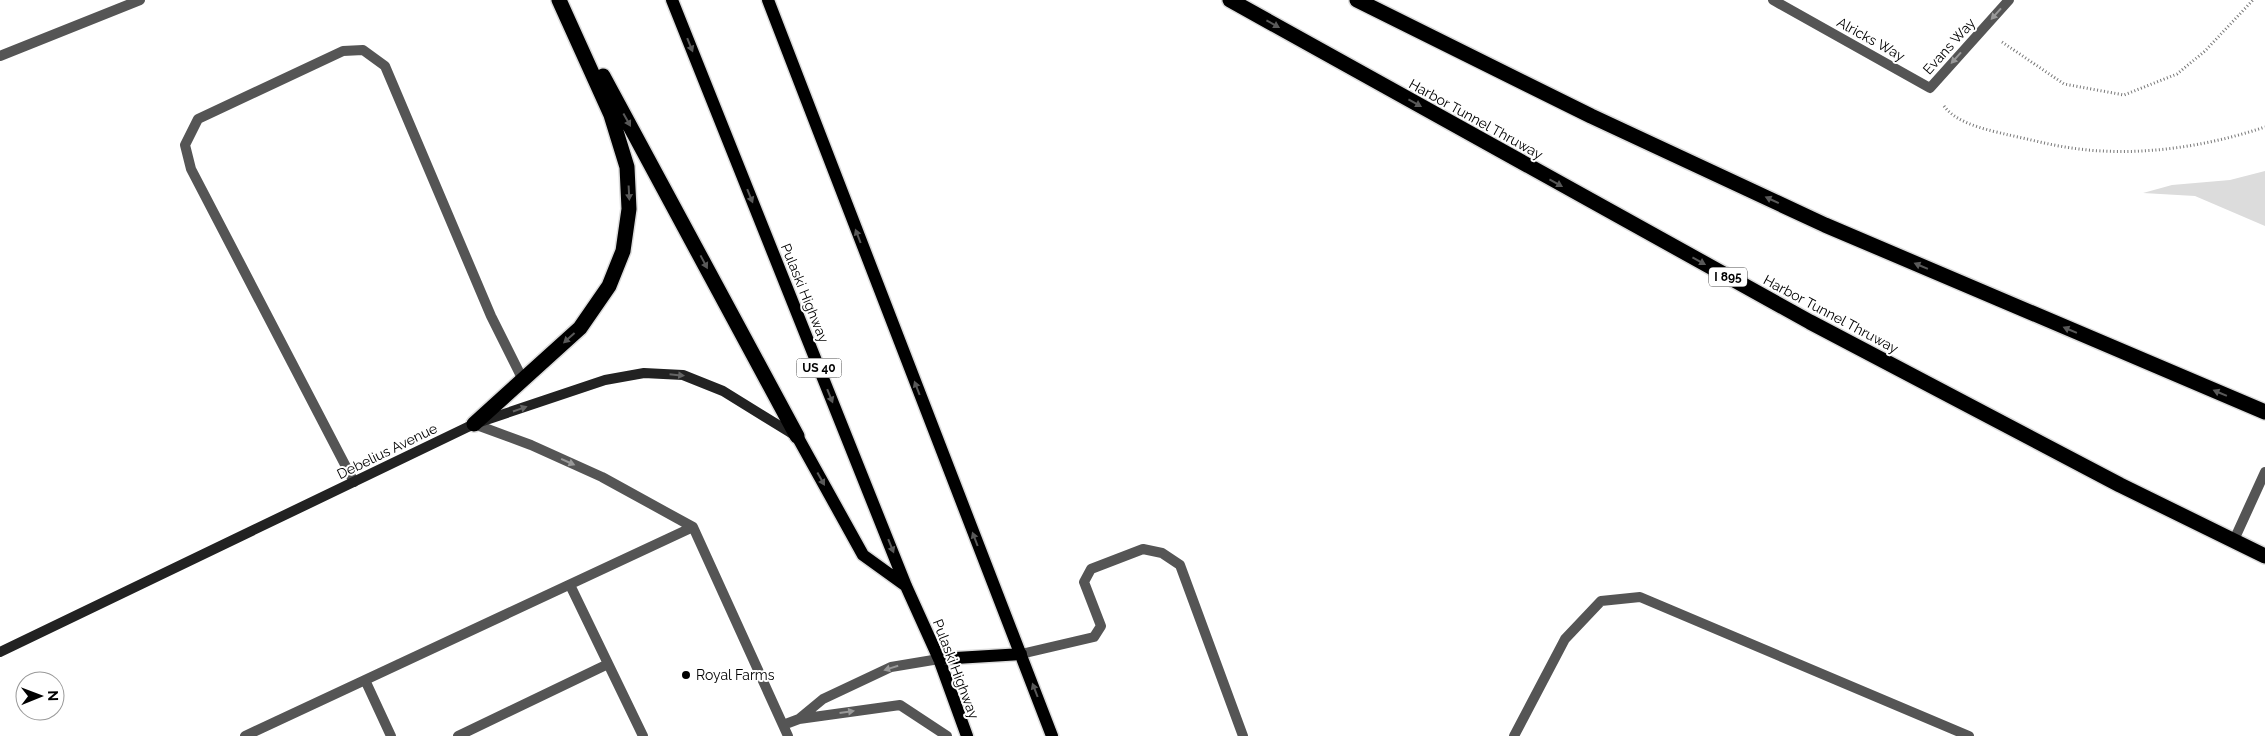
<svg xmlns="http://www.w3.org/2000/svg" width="2265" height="736" font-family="Raleway,sans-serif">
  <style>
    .green { fill: #dcdcdc }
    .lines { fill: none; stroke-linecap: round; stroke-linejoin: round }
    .primary-casing { stroke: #dbdbdb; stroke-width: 15 }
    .motorway-casing { stroke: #dbdbdb; stroke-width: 18 }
    .path { stroke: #777; stroke-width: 3; stroke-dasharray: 1 2.5; stroke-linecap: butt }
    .service { stroke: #555; stroke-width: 10 }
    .minor { stroke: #555; stroke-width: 10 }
    .secondary { stroke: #222; stroke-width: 10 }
    .primary { stroke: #000; stroke-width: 12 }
    .motorway { stroke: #000; stroke-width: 15 }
    .oneway { fill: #999 }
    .oneway2 { fill: #595959 }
    .oneway3 { fill: #646464 }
    .poi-dot { fill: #000; stroke: #fff; stroke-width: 2 }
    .labels { text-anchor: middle; stroke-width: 4; stroke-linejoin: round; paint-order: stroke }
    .shield { fill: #fff; stroke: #4c4c4c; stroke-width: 1 }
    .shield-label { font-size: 12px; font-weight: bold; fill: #000 }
    .street-label { font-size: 14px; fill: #000; stroke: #fff }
    .poi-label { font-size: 14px; fill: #000; stroke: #fff; text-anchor: start }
  </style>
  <rect width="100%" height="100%" fill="#fff"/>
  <!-- green -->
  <path class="green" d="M2265 171V226L2195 196 2143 193 2172 185 2230 180Z"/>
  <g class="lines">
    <!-- primary casing -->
    <g class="primary-casing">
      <path id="primary" d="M672 0 906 586 939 659 967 736
        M768 0 1052 736
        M797 436 863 555 906 586
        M939 659 1021 654"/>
    </g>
    <!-- motorway casing -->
    <g class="motorway-casing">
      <path id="motorway" d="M1230 0 1810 322 2120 485 2265 556
        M1357 0 1591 116 1825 225 2265 412
        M603 76 797 436
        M474 424 580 328 609 286 623 251 629 209 627 167 611 115 559 0"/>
    </g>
    <!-- path -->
    <path class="path" d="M2002 42 2064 84 2124 95 2177 74 2205 51 2253 0
      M1944 106C1957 124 1988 130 2009 135 2028 139 2046 144 2065 147 2131 158 2202 148 2265 127"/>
    <!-- service -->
    <path class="service" d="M0 56 140 0
      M474 424 531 445 602 477 693 527 788 736
      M354 482 191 169 185 145 198 119 343 51 363 50 385 66 491 316 523 380
      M2234 540 2265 472
      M570 585 643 736
      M1021 654 1094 637 1101 626 1084 582 1091 569 1143 549 1162 553 1180 565 1243 736
      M365 680 391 736
      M800 718 823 699 891 667 939 659
      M783 725 799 719 900 705 947 736
      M245 736 693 527
      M458 736 608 664
      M1514 736 1565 639 1601 601 1640 597 1969 736"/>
    <!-- minor -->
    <path class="minor" d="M1773 0 1930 88 2009 0"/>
    <!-- secondary -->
    <path class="secondary" d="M0 652 474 424 605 380 644 373 683 375 723 391 796 436"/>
    <!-- primary -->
    <use href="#primary" class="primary"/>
    <!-- motorway -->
    <use href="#motorway" class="motorway"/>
  </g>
  <!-- one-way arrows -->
  <defs><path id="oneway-solid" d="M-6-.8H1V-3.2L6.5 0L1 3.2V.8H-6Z" transform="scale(1.25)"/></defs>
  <g class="oneway">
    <use href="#oneway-solid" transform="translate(1996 14) rotate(132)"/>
    <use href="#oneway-solid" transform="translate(1956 58) rotate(132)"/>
    <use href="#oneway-solid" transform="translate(568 462) rotate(24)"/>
    <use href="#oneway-solid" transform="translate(891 668) rotate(163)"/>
    <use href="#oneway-solid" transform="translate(847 712) rotate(-8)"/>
  </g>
  <g class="oneway2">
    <use href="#oneway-solid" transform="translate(1273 24) rotate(29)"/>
    <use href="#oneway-solid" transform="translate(690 45) rotate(68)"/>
    <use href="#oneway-solid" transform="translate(1415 103) rotate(29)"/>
    <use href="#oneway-solid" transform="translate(627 120) rotate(61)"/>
    <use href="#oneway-solid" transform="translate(1556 183) rotate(29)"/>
    <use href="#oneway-solid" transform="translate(629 193) rotate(87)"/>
    <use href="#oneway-solid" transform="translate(750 196) rotate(68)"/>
    <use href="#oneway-solid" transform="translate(1772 200) rotate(-155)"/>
    <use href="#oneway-solid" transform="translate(858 236) rotate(-111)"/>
    <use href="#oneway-solid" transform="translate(1699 261) rotate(29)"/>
    <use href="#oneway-solid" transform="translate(704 262) rotate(62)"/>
    <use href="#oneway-solid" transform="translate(1921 266) rotate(-157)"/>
    <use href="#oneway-solid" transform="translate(2070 330) rotate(-157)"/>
    <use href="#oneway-solid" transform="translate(569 338) rotate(138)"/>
    <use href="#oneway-solid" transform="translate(917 388) rotate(-111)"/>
    <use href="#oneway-solid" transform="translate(2220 393) rotate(-157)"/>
    <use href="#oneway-solid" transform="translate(830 396) rotate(68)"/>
    <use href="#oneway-solid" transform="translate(821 479) rotate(61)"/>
    <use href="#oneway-solid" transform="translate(975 539) rotate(-111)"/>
    <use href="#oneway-solid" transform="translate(891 546) rotate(68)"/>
    <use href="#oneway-solid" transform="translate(1035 690) rotate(-111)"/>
  </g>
  <g class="oneway3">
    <use href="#oneway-solid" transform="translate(677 375) rotate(6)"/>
    <use href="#oneway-solid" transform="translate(520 409) rotate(-19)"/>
  </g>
  <!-- markers -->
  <circle class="poi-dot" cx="686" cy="675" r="5"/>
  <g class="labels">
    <!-- shield labels -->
    <g class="shield">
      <rect x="1709" y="267.5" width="38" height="19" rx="4"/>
      <rect x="796.5" y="358.5" width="45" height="19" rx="4"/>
    </g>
    <g class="shield-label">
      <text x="1728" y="281">I 895</text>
      <text x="819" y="372">US 40</text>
    </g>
    <!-- street labels -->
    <g class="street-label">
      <text transform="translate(1871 39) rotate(29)" y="5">Alricks Way</text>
      <text transform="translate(1949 46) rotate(-48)" y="5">Evans Way</text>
      <text transform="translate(1476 119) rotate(29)" y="5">Harbor Tunnel Thruway</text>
      <text transform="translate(805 293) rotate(68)" y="5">Pulaski Highway</text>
      <text transform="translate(1831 314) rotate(28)" y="5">Harbor Tunnel Thruway</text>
      <text transform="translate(387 451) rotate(-26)" y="5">Debelius Avenue</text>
      <text transform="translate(956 669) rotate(69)" y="5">Pulaski Highway</text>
    </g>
    <!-- poi labels -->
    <g class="poi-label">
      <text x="696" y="680">Royal Farms</text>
    </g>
  </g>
  <!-- north arrow -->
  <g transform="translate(40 696) rotate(89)"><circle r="24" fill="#ffffff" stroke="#999999"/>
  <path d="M0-4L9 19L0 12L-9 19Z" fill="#000000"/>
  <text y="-8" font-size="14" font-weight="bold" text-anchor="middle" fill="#000000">N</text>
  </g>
</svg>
